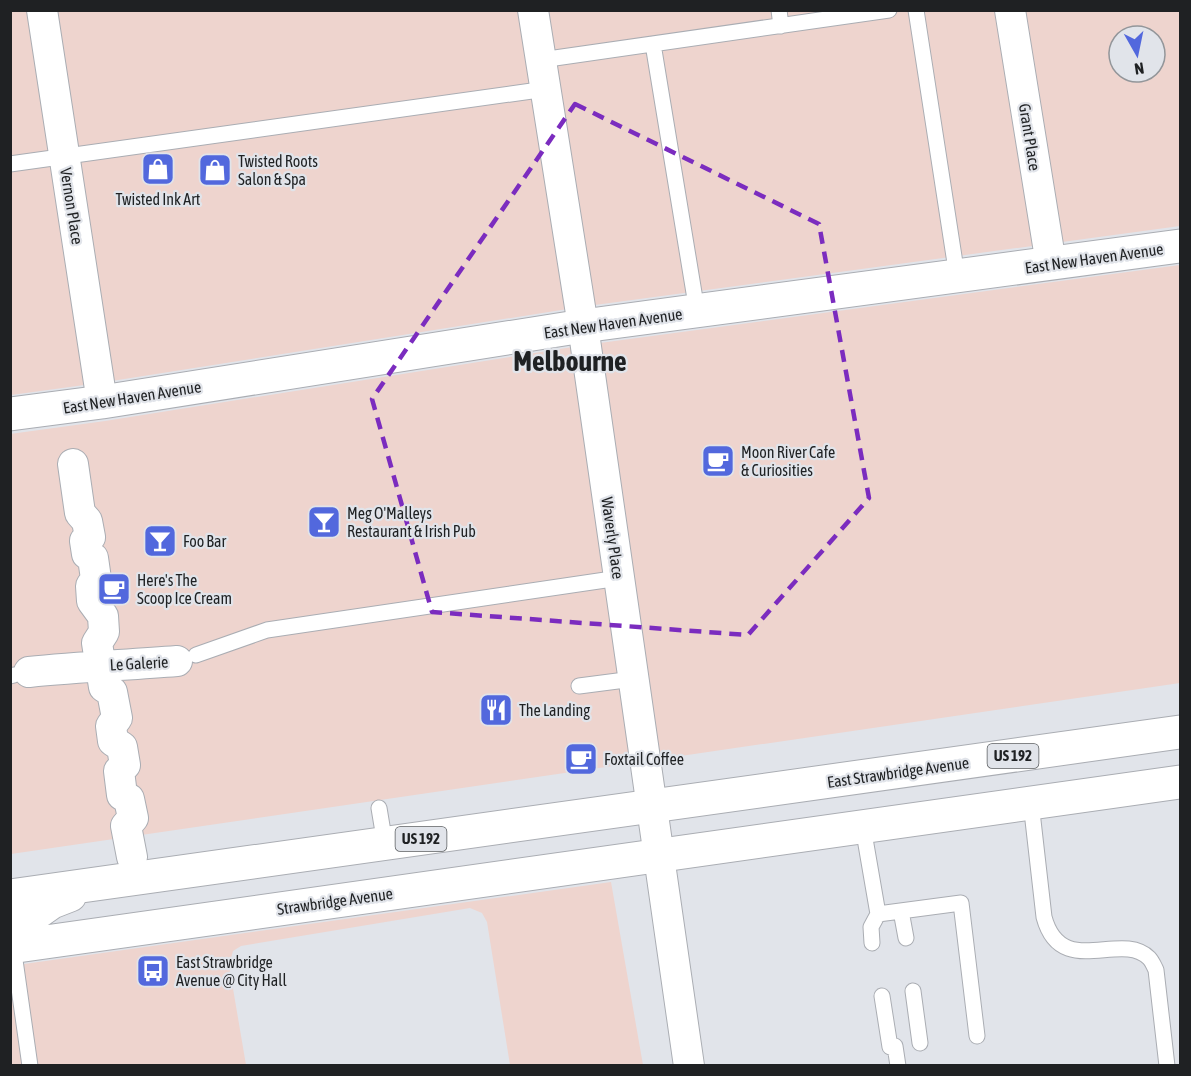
<svg xmlns="http://www.w3.org/2000/svg" width="1191" height="1076" font-family="'Asap Condensed',sans-serif">
  <style>
    .commercial { fill: #eed4ce; fill-rule: evenodd }
    .lines { fill: none; stroke-linecap: round; stroke-linejoin: round }
    .lane-casing { stroke: #aaadb3; stroke-width: 17 }
    .street-casing { stroke: #aaadb3; stroke-width: 32 }
    .secondary-casing { stroke: #aaadb3; stroke-width: 35 }
    .primary-casing { stroke: #aaadb3; stroke-width: 35 }
    .lane { stroke: #fff; stroke-width: 15 }
    .street { stroke: #fff; stroke-width: 30 }
    .secondary { stroke: #fff; stroke-width: 33 }
    .primary { stroke: #fff; stroke-width: 33 }
    .marked { fill: none; stroke: #7b2cbf; stroke-width: 4.5; stroke-dasharray: 12 8; stroke-linejoin: round }
    .labels { text-anchor: middle; stroke-width: 4.5; stroke-linejoin: round; paint-order: stroke }
    .shield { fill: #e1e4ea; stroke: #595c5f; stroke-width: 1.5 }
    .shield-label { font-size: 15px; font-weight: bold; fill: #1f2123 }
    .street-label { font-size: 16px; fill: #1f2123; stroke: #e1e4ea }
    .poi-label { font-size: 16px; fill: #1f2123; stroke: #e1e4ea; text-anchor: start }
    .town-label { font-size: 28px; font-weight: bold; fill: #1f2123; stroke: #e1e4ea }
  </style>
  <rect width="100%" height="100%" fill="#e1e4ea"/>
  <!-- commercial -->
  <path class="commercial" d="M10 11H1180V226L580 307 99 383 11 395ZM1119 36H1155V72H1119Z
    M1180 265V683L11 854 10 434 105 421 585 345Z
    M611 882 643 1065H510L487 922 482 913 470 908 241 946 233 951 229 965 246 1065H11L10 966 20 972 24 964Z"/>
  <g class="lines">
    <!-- lane casing -->
    <g class="lane-casing">
      <path id="lane" d="M779 10 781 26
        M916 10 957 276
        M653 44 697 311
        M541 60 889 10
        M10 164 546 89
        M196 655 267 630 619 578
        M10 676 14 675
        M579 686 633 679
        M1031 803 1044 917C1061 980 1121 930 1149 958 1152 961 1154 966 1156 970L1167 1066
        M379 808 385 844
        M863 827 878 914 871 927 872 943
        M901 911 906 938
        M878 914 961 903 977 1036
        M13 946 30 1066
        M913 991 920 1043
        M882 996 890 1047
        M895 1046 898 1066"/>
    </g>
    <!-- street casing -->
    <g class="street-casing">
      <path id="street" d="M42 10 102 402
        M533 10 583 326 689 1066
        M1010 10 1051 264
        M73 464 80 513 87 521 90 537 85 541 87 554 93 558 96 579 91 586 92 601 103 616 104 632 97 643 104 687 112 692 117 718 111 726 113 741 122 747 125 765 119 771 122 795 129 799 133 818 126 826 132 857
        M29 672C78 667 127 665 177 661"/>
    </g>
    <!-- secondary casing -->
    <g class="secondary-casing">
      <path id="secondary" d="M10 414 102 402 583 326 1180 246"/>
    </g>
    <!-- primary casing -->
    <g class="primary-casing">
      <path id="primary" d="M10 896 1180 732
        M13 946 25 921 52 902 70 895
        M10 947 1180 782"/>
    </g>
    <!-- lane -->
    <use href="#lane" class="lane"/>
    <!-- street -->
    <use href="#street" class="street"/>
    <!-- secondary -->
    <use href="#secondary" class="secondary"/>
    <!-- primary -->
    <use href="#primary" class="primary"/>
  </g>
  <!-- marked area -->
  <path class="marked" d="M575 104 819 224 869 498 748 635 432 612 372 399Z"/>
  <!-- icons -->
  <defs>
    <g id="shop-square" transform="scale(1.725)"><rect x="-9" y="-9" width="18" height="18" rx="4" fill="#5268dd" stroke="#e1e4ea"/><path d="M-5-2.5h2.3a2.7 3.5 0 0 1 5.4 0H5L5.5 6h-11ZM-1.5-2.5h3a1.5 2.3 0 0 0-3 0Z" fill="#fff"/></g>
    <g id="cafe-square" transform="scale(1.725)"><rect x="-9" y="-9" width="18" height="18" rx="4" fill="#5268dd" stroke="#e1e4ea"/><path d="M-5.5-4.5H6V0H3Q3 3.5 0 3.5H-2.5Q-5.5 3.5-5.5 0ZM3-3.2v2h1.7v-2ZM-6 4.5H4V6H-6Z" fill="#fff"/></g>
    <g id="bar-square" transform="scale(1.725)"><rect x="-9" y="-9" width="18" height="18" rx="4" fill="#5268dd" stroke="#e1e4ea"/><path d="M-6-5H6L.8 .8V4.5H3.5V6h-7V4.5H-.8V.8Z" fill="#fff"/></g>
    <g id="restaurant-square" transform="scale(1.725)"><rect x="-9" y="-9" width="18" height="18" rx="4" fill="#5268dd" stroke="#e1e4ea"/><path d="M-5-6h1v4h1v-4h1v4h1v-4h1v5L-1.5 .5V6h-2V.5L-5-1ZM5-6V6H3V1.5H1.5Q1.5-4 5-6Z" fill="#fff"/></g>
    <g id="bus-square" transform="scale(1.725)"><rect x="-9" y="-9" width="18" height="18" rx="4" fill="#5268dd" stroke="#e1e4ea"/><path d="M-5-6H5V4H4V6H2V4H-2V6H-4V4H-5ZM-3.5-4V0h7V-4ZM-3.5 1.2v1.5H-2V1.2ZM2 1.2v1.5H3.5V1.2Z" fill="#fff"/></g>
  </defs>
  <g fill-rule="evenodd">
    <use href="#shop-square" x="158" y="169"/>
    <use href="#shop-square" x="215" y="170"/>
    <use href="#cafe-square" x="718" y="461"/>
    <use href="#bar-square" x="324" y="522"/>
    <use href="#bar-square" x="160" y="541"/>
    <use href="#cafe-square" x="114" y="589"/>
    <use href="#restaurant-square" x="496" y="710"/>
    <use href="#cafe-square" x="581" y="759"/>
    <use href="#bus-square" x="153" y="971"/>
  </g>
  <g class="labels">
    <!-- shield labels -->
    <g class="shield">
      <rect x="987.5" y="744" width="51" height="24" rx="4.5"/>
      <rect x="395.5" y="827" width="51" height="24" rx="4.5"/>
    </g>
    <g class="shield-label">
      <text x="1013" y="761">US 192</text>
      <text x="421" y="844">US 192</text>
    </g>
    <!-- street labels -->
    <g class="street-label">
      <text transform="translate(1030 137) rotate(81)" y="6">Grant Place</text>
      <text transform="translate(72 206) rotate(81)" y="6">Vernon Place</text>
      <text transform="translate(1094 258) rotate(-8)" y="6">East New Haven Avenue</text>
      <text transform="translate(613 323) rotate(-8)" y="6">East New Haven Avenue</text>
      <text transform="translate(132 397) rotate(-9)" y="6">East New Haven Avenue</text>
      <text transform="translate(613 538) rotate(82)" y="6">Waverly Place</text>
      <text transform="translate(139 663) rotate(-3)" y="6">Le Galerie</text>
      <text transform="translate(898 772) rotate(-8)" y="6">East Strawbridge Avenue</text>
      <text transform="translate(335 901) rotate(-8)" y="6">Strawbridge Avenue</text>
    </g>
    <!-- poi labels -->
    <g class="poi-label">
      <text x="238" y="167">Twisted Roots<tspan x="238" dy="18">Salon &amp; Spa</tspan></text>
      <text x="158" y="205" text-anchor="middle">Twisted Ink Art</text>
      <text x="741" y="458">Moon River Cafe<tspan x="741" dy="18">&amp; Curiosities</tspan></text>
      <text x="347" y="519">Meg O'Malleys<tspan x="347" dy="18">Restaurant &amp; Irish Pub</tspan></text>
      <text x="183" y="547">Foo Bar</text>
      <text x="137" y="586">Here's The<tspan x="137" dy="18">Scoop Ice Cream</tspan></text>
      <text x="519" y="716">The Landing</text>
      <text x="604" y="765">Foxtail Coffee</text>
      <text x="176" y="968">East Strawbridge<tspan x="176" dy="18">Avenue @ City Hall</tspan></text>
    </g>
    <!-- town labels -->
    <g class="town-label">
      <text x="570" y="371">Melbourne</text>
    </g>
  </g>
  <!-- border -->
  <rect width="1191" height="1076" fill="none" stroke="#1f2123" stroke-width="24"/>
  <!-- north arrow -->
  <g transform="translate(1137 54) rotate(171)"><circle r="28" fill="#e1e4ea" stroke="#93969a" stroke-width="1.5"/>
  <path d="M0-4.5L10 22L0 15L-10 22Z" fill="#5268dd"/>
  <text y="-9" font-size="16" font-weight="bold" text-anchor="middle" fill="#1f2123">N</text>
  </g>
</svg>
